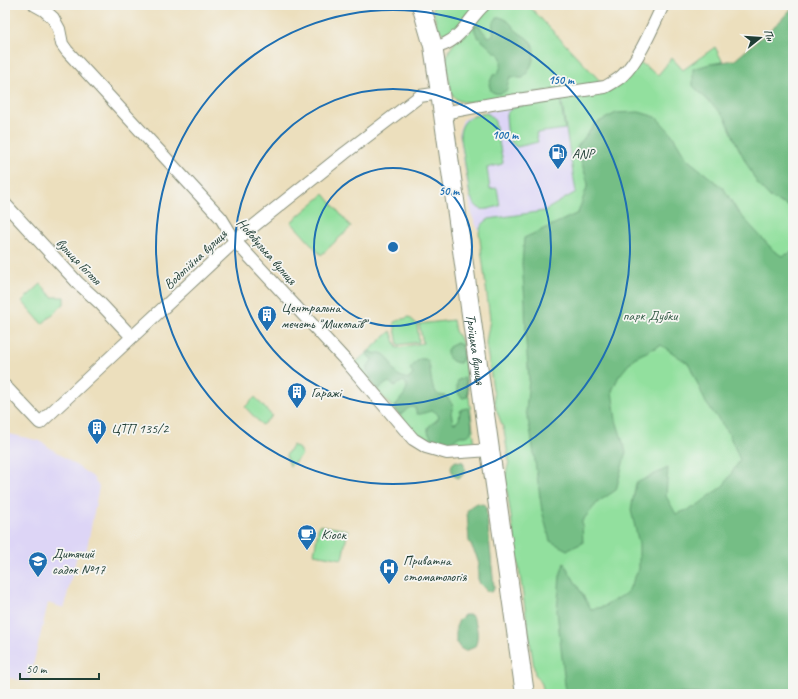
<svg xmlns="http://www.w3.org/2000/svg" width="798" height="699" font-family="Caveat,sans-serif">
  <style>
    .built { fill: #ddd5f6 }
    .green { fill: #92e09e; stroke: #588e69 }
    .forest { fill: #75be85; stroke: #4a7e5c }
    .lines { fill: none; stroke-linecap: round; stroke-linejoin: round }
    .street-casing { stroke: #868e78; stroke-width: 14 }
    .primary-casing { stroke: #868e78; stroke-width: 20 }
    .street { stroke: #fff; stroke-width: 12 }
    .primary { stroke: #fff; stroke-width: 18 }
    .ring { fill: none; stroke: #1f6fb2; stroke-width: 2 }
    .labels { text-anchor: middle; stroke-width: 3.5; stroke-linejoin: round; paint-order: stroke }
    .poi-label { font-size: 14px; fill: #1f3d34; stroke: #f6f6f2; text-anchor: start }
    .street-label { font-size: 14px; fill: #1f3d34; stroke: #f6f6f2 }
    .park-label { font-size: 14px; fill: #365e49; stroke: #f6f6f2 }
    .centre { fill: #1f6fb2; stroke: #f6f6f2; stroke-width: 2 }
    .ring-label { font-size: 12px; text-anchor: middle; font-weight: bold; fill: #1f6fb2; stroke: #f6f6f2; stroke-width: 3.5; stroke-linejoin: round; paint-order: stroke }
  </style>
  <rect width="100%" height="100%" fill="#f6f6f2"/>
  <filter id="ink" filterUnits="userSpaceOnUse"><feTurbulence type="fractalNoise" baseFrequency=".025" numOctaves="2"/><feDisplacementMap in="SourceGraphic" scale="8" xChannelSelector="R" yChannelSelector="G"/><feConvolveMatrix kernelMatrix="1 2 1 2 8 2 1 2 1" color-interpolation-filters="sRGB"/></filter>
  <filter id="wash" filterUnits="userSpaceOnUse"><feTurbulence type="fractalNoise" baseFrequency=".012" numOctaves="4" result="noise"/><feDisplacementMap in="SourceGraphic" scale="16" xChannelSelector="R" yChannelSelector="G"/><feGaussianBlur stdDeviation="0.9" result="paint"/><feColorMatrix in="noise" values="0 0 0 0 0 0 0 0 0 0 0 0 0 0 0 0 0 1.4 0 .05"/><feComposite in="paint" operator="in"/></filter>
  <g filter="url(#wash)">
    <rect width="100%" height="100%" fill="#ecdfbd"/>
    <!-- built -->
    <path class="built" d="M561 98 576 192 544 211 489 219 481 226 479 232 472 216 459 133 460 128 463 120 470 116 483 112 508 107Z
      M5 433 40 441 93 477 99 487 86 553 78 551 64 608 48 603 29 682 5 677Z"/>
    <!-- green -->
    <path class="green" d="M432 5H479L449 36C435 33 435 16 432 5Z
      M490 5H528L602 83 469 102C461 102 456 101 452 94 450 84 445 65 447 56 451 42 479 16 490 5Z
      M793 13V694H544L542 684 535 674 505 477 509 462 504 430 496 409 486 343 490 319 479 232C481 225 483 223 489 219L544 211 576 192 561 98 594 93 638 61 658 75 672 58 683 70 715 47 727 70Z
      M560 99 565 129 536 133 538 142 517 147C506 142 507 126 506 115 508 111 511 109 515 107Z
      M484 113C489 113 493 117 495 122L503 162 502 164 487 168 490 189 497 188 500 206C483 210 479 214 470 196L460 133C463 118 471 117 484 113Z
      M324 194 351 227 321 255 291 222Z
      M41 284 52 297H64V304L42 324 22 301Z
      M409 317 417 324 419 342 398 345 394 322Z
      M453 320 455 331 462 342 474 437V441L471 444 461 446 446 448 420 439 354 364 391 331 397 348 423 343 419 324Z
      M255 397 272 416 262 425 245 407Z
      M293 445 299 449 302 455 290 466 286 455Z
      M319 525 348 530 342 559 314 554Z"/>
    <!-- forest -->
    <path class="forest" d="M793 7V208L772 199 757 183 737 145 725 117 693 86V69L710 64 735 60 779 22Z
      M499 17C511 20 509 24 518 32 522 35 526 37 530 41 539 52 531 69 523 78 519 79 515 76 510 77L508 83 507 90C501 94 497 95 491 91L489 84 493 75 498 73C501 68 504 57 497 53 496 52 495 52 494 52 493 51 490 48 489 47 483 41 475 37 474 27L478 25C482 29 484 34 489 37L493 35C495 26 488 24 499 17Z
      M639 112 656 117 671 133 687 159 724 189 738 212 774 251 782 256 793 252V694H566L557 611 560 576 564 563 591 609 603 607 627 593 639 569V544L631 510 636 483 668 468 666 496 676 514 695 507 724 485 740 460 728 432 706 403 689 364 661 345 634 358 619 376 612 391 616 420 626 452 616 490 598 502 582 521 583 543 567 550 550 541 542 511 531 434 526 411 529 379 526 342 525 301 522 264 524 238 578 213 588 184 577 147 595 124 616 113Z
      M457 343 461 345C462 351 465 358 460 363 453 363 447 358 447 351L449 347Z
      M368 352H372L373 353C375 354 378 353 380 353 392 355 390 370 398 375 401 377 405 378 408 379L411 377 413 374 410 369 419 359H425L428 361C432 371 429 383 436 392 438 396 441 395 445 396 449 398 451 403 453 406L451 413 453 423H455L459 420 460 411 463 409 468 408 469 410C470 416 476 434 466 436 464 436 462 436 460 436 456 438 453 442 449 443 442 446 426 437 428 428 430 423 437 422 439 417 433 405 427 415 417 414L415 408 411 407C406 408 405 413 400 415L398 413 395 407C399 398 407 396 407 385L404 381C396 383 398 390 389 382 384 384 382 388 378 389L371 381V377C364 366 366 370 372 360V359L369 357 367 354Z
      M464 378 466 382 468 395 467 397 463 398C456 394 456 386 458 380Z
      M456 461 463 462C466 468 465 477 457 478 451 473 448 465 456 461Z
      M478 503 485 505 486 508 494 587 493 591 491 592 487 591 480 584 478 579V570L479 564 476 555 469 541 467 511C470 506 473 505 478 503Z
      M464 615H471C478 625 479 636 475 647L465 651 460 648 456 642V627L459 620Z"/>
  </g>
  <g filter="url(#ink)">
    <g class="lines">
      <!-- street casing -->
      <g class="street-casing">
        <path id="street" d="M35 5 44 10 53 18 59 29 62 44 67 51 221 218 235 241 347 362 413 439 426 447 447 453 490 450
          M433 46C437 46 442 46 445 44 463 36 470 17 484 5
          M443 113 497 103 605 87C612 83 618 80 623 75 640 58 653 26 663 5
          M5 204 78 283 100 303 132 337
          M5 386 40 423 235 241 345 153 420 96 440 93"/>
      </g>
      <!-- primary casing -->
      <g class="primary-casing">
        <g id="primary">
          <path id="s1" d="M421 5 433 46 440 93 490 450 525 694"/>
        </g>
      </g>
      <!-- street -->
      <use href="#street" class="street"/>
      <!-- primary -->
      <use href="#primary" class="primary"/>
    </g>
  </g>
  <!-- distance rings -->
  <g class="ring">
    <circle cx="393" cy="247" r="79"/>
    <circle cx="393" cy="247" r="158"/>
    <circle cx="393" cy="247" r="237"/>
  </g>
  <!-- icons -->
  <defs>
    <g id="fuel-pin" transform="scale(1)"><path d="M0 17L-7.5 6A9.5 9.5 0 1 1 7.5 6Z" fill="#1f6fb2" stroke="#f6f6f2"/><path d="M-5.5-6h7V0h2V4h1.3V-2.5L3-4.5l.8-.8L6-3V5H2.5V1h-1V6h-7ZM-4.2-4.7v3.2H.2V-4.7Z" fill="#fff"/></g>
    <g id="building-pin" transform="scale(1)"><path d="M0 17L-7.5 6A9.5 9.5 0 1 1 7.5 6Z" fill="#1f6fb2" stroke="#f6f6f2"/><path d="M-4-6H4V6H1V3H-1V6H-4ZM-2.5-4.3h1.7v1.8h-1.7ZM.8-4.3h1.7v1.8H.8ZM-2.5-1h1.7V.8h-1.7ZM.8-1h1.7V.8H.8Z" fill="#fff"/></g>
    <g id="cafe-pin" transform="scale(1)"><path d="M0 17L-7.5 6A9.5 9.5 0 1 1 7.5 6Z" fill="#1f6fb2" stroke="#f6f6f2"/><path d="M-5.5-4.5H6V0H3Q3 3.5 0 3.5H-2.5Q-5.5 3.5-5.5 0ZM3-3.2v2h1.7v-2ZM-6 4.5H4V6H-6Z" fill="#fff"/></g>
    <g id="school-pin" transform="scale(1)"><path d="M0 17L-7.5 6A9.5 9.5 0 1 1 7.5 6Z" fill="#1f6fb2" stroke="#f6f6f2"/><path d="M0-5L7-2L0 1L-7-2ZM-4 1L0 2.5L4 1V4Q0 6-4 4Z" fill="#fff"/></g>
    <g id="hospital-pin" transform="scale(1)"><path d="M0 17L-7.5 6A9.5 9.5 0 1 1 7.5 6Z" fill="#1f6fb2" stroke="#f6f6f2"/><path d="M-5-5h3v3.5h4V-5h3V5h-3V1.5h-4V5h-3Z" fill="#fff"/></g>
  </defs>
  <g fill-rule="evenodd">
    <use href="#fuel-pin" x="558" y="153"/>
    <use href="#building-pin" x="267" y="315"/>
    <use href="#building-pin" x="297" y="392"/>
    <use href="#building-pin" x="97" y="428"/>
    <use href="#cafe-pin" x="307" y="534"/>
    <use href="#school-pin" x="38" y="561"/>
    <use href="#hospital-pin" x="389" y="568"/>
  </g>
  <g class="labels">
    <!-- poi labels -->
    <g class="poi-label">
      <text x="572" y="158">ANP</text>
      <text x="281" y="312">Центральна<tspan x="281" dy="16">мечеть "Миколаїв"</tspan></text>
      <text x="311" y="397">Гаражі</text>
      <text x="111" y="433">ЦТП 135/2</text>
      <text x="321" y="539">Кіоск</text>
      <text x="52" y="558">Дитячий<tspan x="52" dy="16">садок №17</tspan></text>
      <text x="403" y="565">Приватна<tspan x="403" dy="16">стоматологія</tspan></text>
    </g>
    <!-- street labels -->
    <g class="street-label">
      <text transform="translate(267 251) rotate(49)" y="5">Новобузька вулиця</text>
      <text transform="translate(195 259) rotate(-43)" y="5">Водопійна вулиця</text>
      <text transform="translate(79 261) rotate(46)" y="5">вулиця Гоголя</text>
      <text dy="5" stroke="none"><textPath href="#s1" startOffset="349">Троїцька вулиця</textPath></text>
    </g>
    <!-- park labels -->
    <g class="park-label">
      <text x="650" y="320">парк Дубки</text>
    </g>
  </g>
  <circle cx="393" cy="247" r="6" class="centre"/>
  <g class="ring-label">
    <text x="561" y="84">150 m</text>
    <text x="505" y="139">100 m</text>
    <text x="449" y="195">50 m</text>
  </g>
  <!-- margin -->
  <rect width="798" height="699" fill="none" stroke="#f6f6f2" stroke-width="20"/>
  <!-- north arrow -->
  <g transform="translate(760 38) rotate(73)" stroke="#f6f6f2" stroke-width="3" paint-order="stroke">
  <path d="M0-3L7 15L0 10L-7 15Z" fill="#1f3d34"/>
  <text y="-6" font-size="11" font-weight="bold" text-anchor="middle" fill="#1f3d34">Пн</text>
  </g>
  <!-- scale -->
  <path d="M20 673v6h79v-6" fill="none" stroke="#1f3d34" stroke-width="2"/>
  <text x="26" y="673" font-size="12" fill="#1f3d34" stroke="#f6f6f2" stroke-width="3" paint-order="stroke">50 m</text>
</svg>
